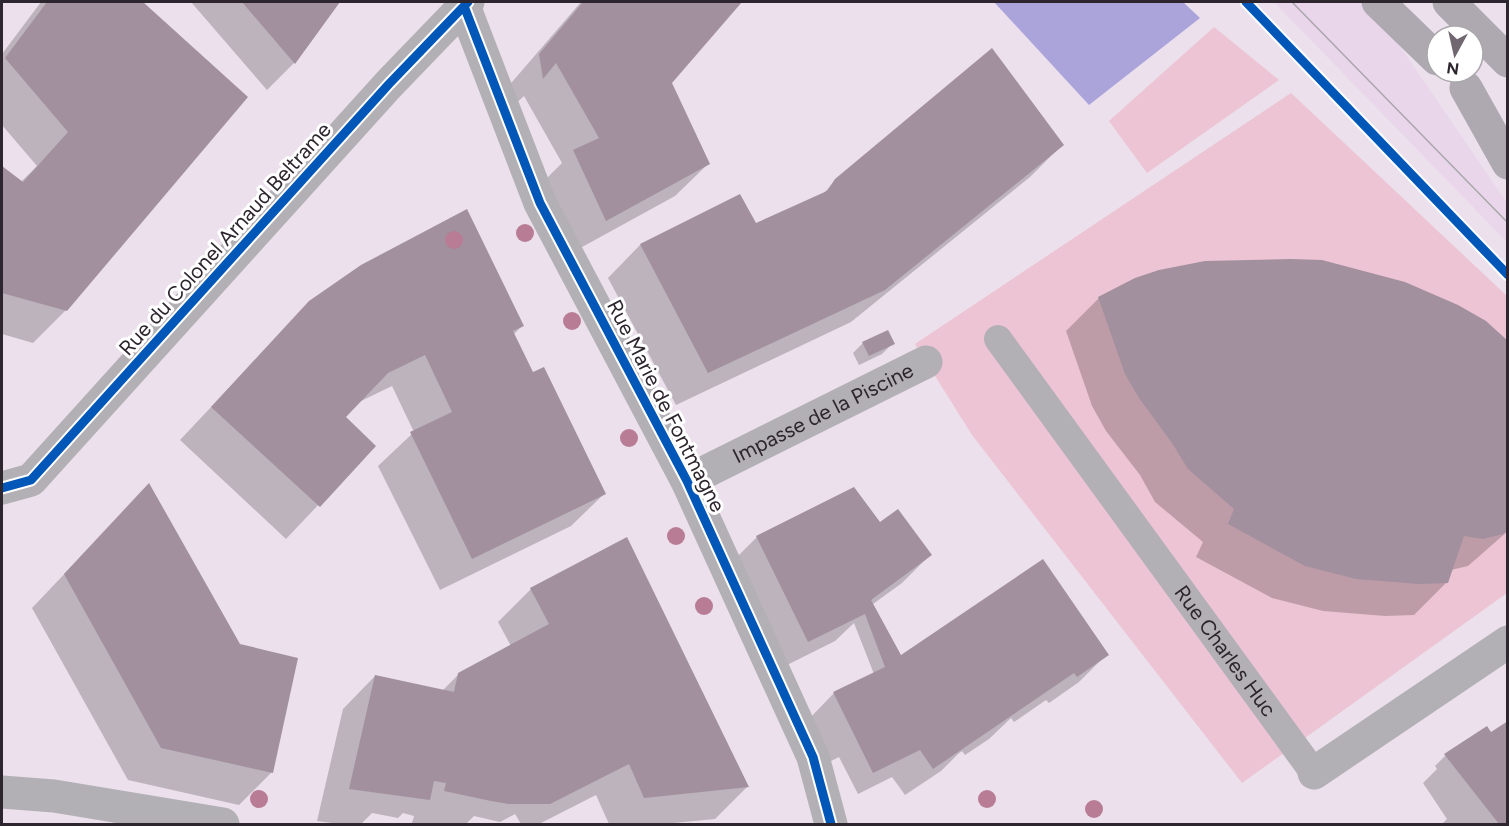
<svg xmlns="http://www.w3.org/2000/svg" width="1509" height="826" font-family="Figtree,sans-serif">
  <style>
    .built { fill: #e9d6ea }
    .green { fill: #edc4d3 }
    .water { fill: #aba4db }
    .shadow { fill: #0003 }
    .building { fill: #a2909e }
    .lines { fill: none; stroke-linecap: round; stroke-linejoin: round }
    .lane { stroke: #b3b0b5; stroke-width: 28 }
    .street { stroke: #b3b0b5; stroke-width: 33 }
    .primary { stroke: #aea9b0; stroke-width: 33 }
    .tram { stroke: #aaa6ab; stroke-width: 1.5 }
    .cycleway-casing { stroke: #fff; stroke-width: 13 }
    .cycleway { stroke: #0057b8; stroke-width: 9 }
    .tree { fill: #b87c95 }
    .labels { text-anchor: middle; stroke-width: 6; stroke-linejoin: round; paint-order: stroke }
    .street-label { font-size: 21px; fill: #2e262e; stroke: #fff }
  </style>
  <rect width="100%" height="100%" fill="#ebe0ec"/>
  <!-- built -->
  <path class="built" d="M1274 2H1360L1393 36 1507 203V242Z"/>
  <!-- green -->
  <path class="green" d="M1214 27 1279 80 1147 173 1109 121Z
    M1291 93 1507 296V593L1242 783 972 435 915 344Z"/>
  <!-- water -->
  <path class="water" d="M994 2H1183L1200 18 1089 105Z"/>
  <!-- shadow -->
  <path class="shadow" d="M41 2H141L246 97 66 310 33 343 2 334V168L21 182 37 166 2 125V54Z
    M191 2H338L294 63 267 90Z
    M581 2H741L670 83 708 164 675 196 573 252 542 183 562 163 524 96 510 109 507 88Z
    M1062 145 1030 177 851 322 676 405 608 278 640 245 739 196 755 225 822 195 836 180Z
    M1099 298 1508 343V531L1468 566 1451 570 1447 582 1414 615 1385 616 1323 611 1272 598 1196 557 1203 542 1155 502 1140 475 1106 431 1092 406 1066 331Z
    M310 302 522 326 513 335 533 374 604 494 571 526 440 590 378 466 414 432 392 386 357 403 344 417 374 446 286 539 180 440Z
    M863 343H893L882 354 859 365 853 353Z
    M148 486 239 646 297 659 271 773 239 805 128 780 32 608Z
    M880 524 930 555 902 583 873 604 901 657 1107 654 1079 682 1049 703 1046 700 1014 722 1011 718 989 739 965 755 962 751 958 754 941 771 905 795 892 777 858 794 839 757 827 763 807 721 834 693 874 674 854 623 835 641 781 668 730 564 757 537Z
    M531 589 747 787 715 819 663 824H609L596 795 539 824H521L515 814 500 822 474 816 466 824H417L412 823 414 816 403 813 398 818 372 813 361 824H340L317 821 343 709 375 676 442 691 459 674 511 646 498 622Z
    M1508 723V824H1442L1447 819 1423 783 1437 769 1435 766 1445 756 1486 728 1490 734Z"/>
  <!-- building -->
  <path class="building" d="M47 2H143L248 97 67 311 2 293V166L23 182 68 132 5 58Z
    M242 2H340L295 64Z
    M583 2H742L672 83 710 164 606 221 573 150 599 138 556 63 543 79 539 54Z
    M992 48 1064 145 885 290 708 373 640 244 740 194 756 223 827 191 835 179Z
    M467 209 524 326 513 331 533 372 544 367 606 494 472 559 410 432 452 412 425 355 388 373 346 417 376 446 320 507 211 407 309 301 361 265Z
    M1291 259 1322 260 1405 282 1458 305 1486 321 1508 341V530L1503 534 1483 539 1464 536 1448 583 1419 584 1356 579 1305 566 1228 524 1234 509 1188 469 1172 443 1139 398 1125 374 1098 297 1135 278 1159 270 1205 261Z
    M888 330 895 344 869 356 862 342Z
    M149 483 240 644 298 658 273 773 161 748 64 574Z
    M854 487 880 522 898 509 932 555 871 600 901 655 1043 559 1109 655 1077 677 1074 673 933 769 920 750 873 773 833 692 885 667 865 614 808 642 756 536Z
    M627 537 749 787 644 798 629 764 550 804H509L491 801 444 791 446 783 434 781 430 800 349 789 375 675 454 692 458 673 549 624 530 588Z
    M1508 721V824H1499L1444 754 1487 726 1491 732Z"/>
  <g class="lines">
    <!-- lane -->
    <path class="lane" id="s1" d="M998 339 1314 773"/>
    <!-- street -->
    <g class="street">
      <path d="M464 6 540 203 687 481 813 757 831 824"/>
      <path id="s2" d="M687 481 926 362"/>
      <path d="M2 488 31 480 389 84 468 2"/>
      <path d="M1314 773 1508 642"/>
      <path d="M2 792 54 796 223 824"/>
    </g>
    <!-- primary -->
    <path class="primary" d="M1378 2 1437 59
      M1449 2 1508 61
      M1466 88 1508 163"/>
    <!-- tram -->
    <path class="tram" d="M1292 2 1508 223"/>
    <!-- cycleway casing -->
    <g class="cycleway-casing">
      <path id="cycleway" d="M1246 2 1508 275
        M464 6 540 203 687 481 813 757 831 824
        M2 488 31 480 389 84 468 2"/>
    </g>
    <!-- cycleway -->
    <use href="#cycleway" class="cycleway"/>
  </g>
  <!-- trees -->
  <g class="tree">
    <circle cx="525" cy="233" r="9"/>
    <circle cx="454" cy="240" r="9"/>
    <circle cx="572" cy="321" r="9"/>
    <circle cx="629" cy="438" r="9"/>
    <circle cx="676" cy="536" r="9"/>
    <circle cx="704" cy="606" r="9"/>
    <circle cx="259" cy="799" r="9"/>
    <circle cx="987" cy="799" r="9"/>
    <circle cx="1094" cy="809" r="9"/>
  </g>
  <g class="labels">
    <!-- street labels -->
    <g class="street-label">
      <text transform="translate(225 239) rotate(-48)" y="7">Rue du Colonel Arnaud Beltrame</text>
      <text transform="translate(666 406) rotate(63)" y="7">Rue Marie de Fontmagne</text>
      <text dy="7" stroke="none"><textPath href="#s2" startOffset="152">Impasse de la Piscine</textPath></text>
      <text dy="7" stroke="none"><textPath href="#s1" startOffset="386">Rue Charles Huc</textPath></text>
    </g>
  </g>
  <!-- border -->
  <rect width="1509" height="826" fill="none" stroke="#2e262e" stroke-width="6"/>
  <!-- north arrow -->
  <g transform="translate(1455 54) rotate(188)"><circle r="28" fill="#ffffff" stroke="#aba8ab" stroke-width="1.5"/>
  <path d="M0-4.5L10 22L0 15L-10 22Z" fill="#706770"/>
  <text y="-9" font-size="16" font-weight="bold" text-anchor="middle" fill="#2e262e">N</text>
  </g>
</svg>
